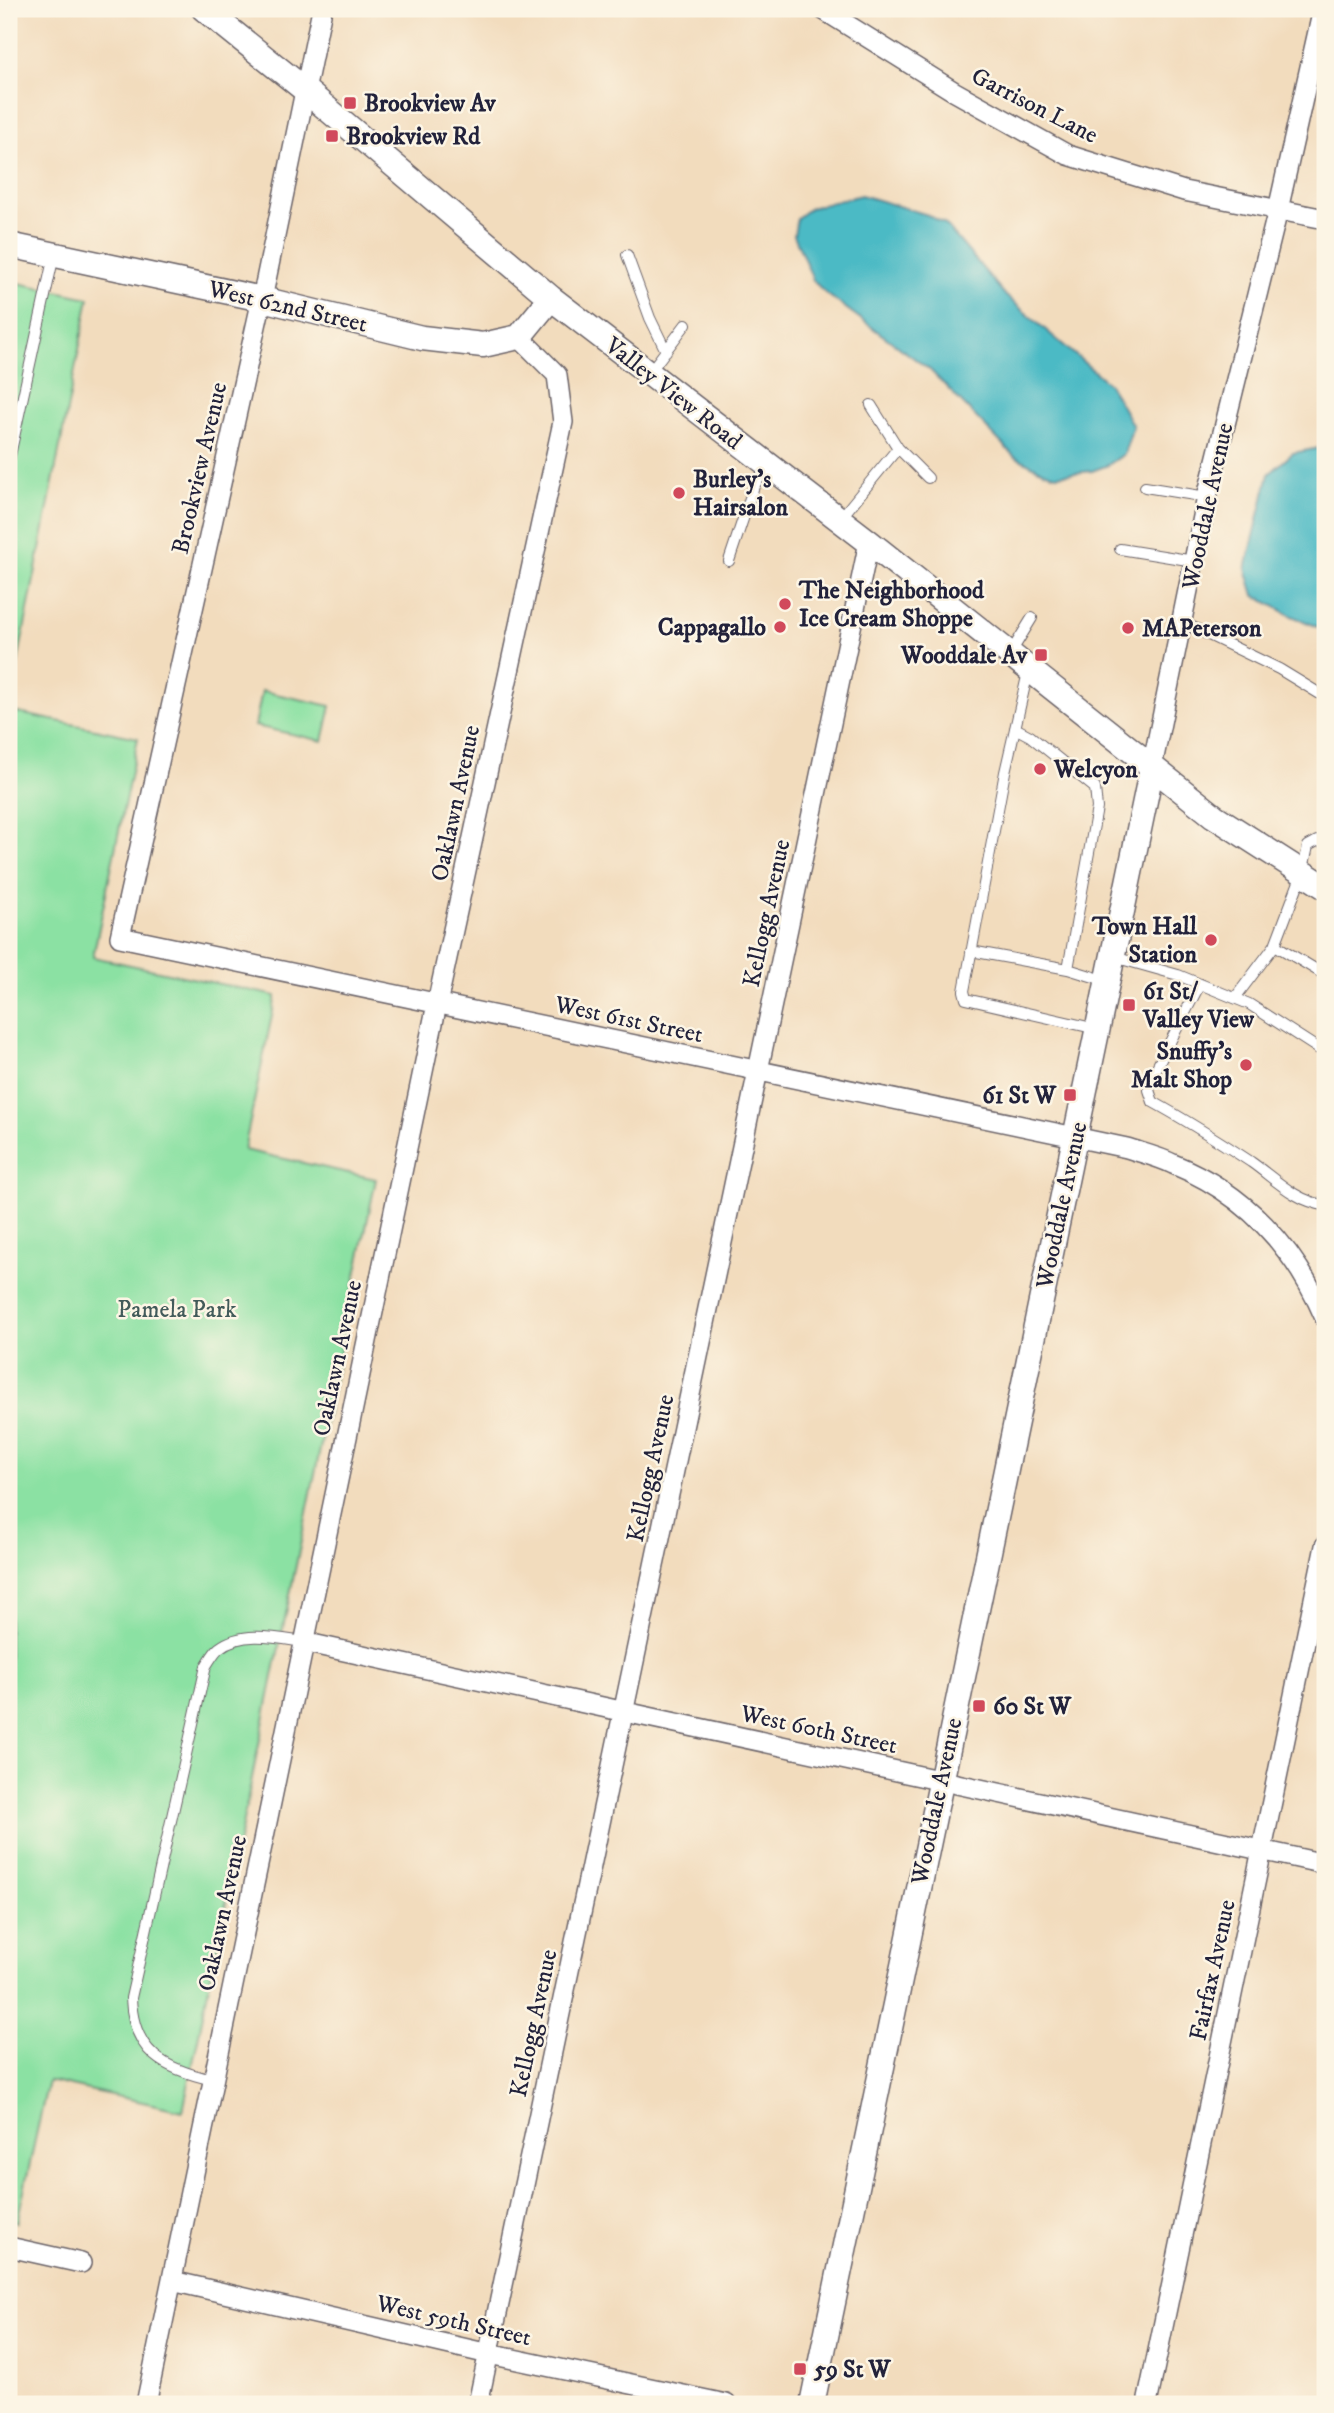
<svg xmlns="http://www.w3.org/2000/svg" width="1334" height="2413" font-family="'IM FELL DW Pica',serif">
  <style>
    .green { fill: #8be1a3; stroke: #56826f; stroke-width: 2 }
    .water { fill: #4cbac5; stroke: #376e80; stroke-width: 2 }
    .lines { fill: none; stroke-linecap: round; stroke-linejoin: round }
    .service-casing { stroke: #6b6368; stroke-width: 12 }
    .minor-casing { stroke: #6b6368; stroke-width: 22 }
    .tertiary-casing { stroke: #6b6368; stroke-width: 27 }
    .service { stroke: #fff; stroke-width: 10 }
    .minor { stroke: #fff; stroke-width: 19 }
    .tertiary { stroke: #fff; stroke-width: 24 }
    .poi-dot { fill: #d1495b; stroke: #fcf5e5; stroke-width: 2.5 }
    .labels { text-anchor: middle; stroke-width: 5; stroke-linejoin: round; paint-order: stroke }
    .poi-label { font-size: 24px; font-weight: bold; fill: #22223b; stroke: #fcf5e5; text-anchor: start }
    .street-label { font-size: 24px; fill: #22223b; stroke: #fcf5e5 }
    .park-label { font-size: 24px; fill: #425b5a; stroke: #fcf5e5 }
  </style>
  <rect width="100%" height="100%" fill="#fcf5e5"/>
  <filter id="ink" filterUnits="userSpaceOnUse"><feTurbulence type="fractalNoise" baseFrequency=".0143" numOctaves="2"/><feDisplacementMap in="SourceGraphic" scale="14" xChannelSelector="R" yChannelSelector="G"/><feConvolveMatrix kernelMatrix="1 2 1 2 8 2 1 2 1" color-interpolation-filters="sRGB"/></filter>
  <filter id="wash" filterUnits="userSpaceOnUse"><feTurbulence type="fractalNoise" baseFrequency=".00686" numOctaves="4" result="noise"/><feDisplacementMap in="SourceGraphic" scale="28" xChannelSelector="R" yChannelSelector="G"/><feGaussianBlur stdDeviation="1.57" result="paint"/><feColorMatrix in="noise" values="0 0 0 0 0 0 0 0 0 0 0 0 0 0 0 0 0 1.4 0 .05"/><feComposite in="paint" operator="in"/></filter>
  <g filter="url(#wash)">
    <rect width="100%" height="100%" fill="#f2dcbd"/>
    <!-- green -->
    <path class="green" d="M9 281 89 298 9 707Z
      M262 691 331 706 323 741 255 726Z
      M9 711 138 738 93 957 276 996 244 1150 376 1179 183 2111 48 2081 17 2222 9 2220Z"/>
    <!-- water -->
    <path class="water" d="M861 195 928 215 945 224 1006 296 1109 384 1133 426 1124 454 1108 465 1092 471 1056 475 1043 471 1014 456 930 370 824 292 813 280 794 235 797 218 810 208Z
      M1325 447V630L1292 616 1254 595 1246 569 1269 474 1293 453Z"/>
  </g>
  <g filter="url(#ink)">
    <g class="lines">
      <!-- service casing -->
      <g class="service-casing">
        <path id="service" d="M627 255 650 318 666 351
          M649 373 686 324
          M871 405 898 448 928 478
          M9 460 54 255
          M1145 487 1207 497
          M840 519 898 448
          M1120 549 1194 561
          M729 561 754 486 768 466
          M1182 622 1279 669 1325 697
          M1010 654 1032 618
          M1028 672 1005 772 964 991 966 999 1097 1029
          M1015 728 1030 736 1095 788 1097 808 1068 969
          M1325 843 1317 841 1308 846 1302 874 1275 945 1325 975
          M971 951 1068 969 1107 981
          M1114 957 1178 975 1249 1004 1325 1053
          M1200 984 1156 1069 1149 1090 1153 1102C1186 1120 1219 1141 1251 1162 1274 1178 1296 1202 1325 1205
          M1235 998 1275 945
          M213 2080C164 2069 133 2053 131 1998L206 1666C210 1660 214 1652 219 1648 242 1630 277 1638 303 1642"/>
      </g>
      <!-- minor casing -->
      <g class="minor-casing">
        <path id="minor" d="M322 9 262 299 120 937 1127 1148C1142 1153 1159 1157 1173 1164 1245 1193 1295 1248 1325 1318
          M822 9 955 92 1068 155 1184 191 1325 219
          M1152 767 1207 497 1278 210 1323 9
          M303 1642 1325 1864
          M9 2247 81 2263
          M172 2281 489 2354 726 2404
          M146 2404 437 1004 563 422 557 375 519 337
          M478 2404 869 542
          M1147 2404 1325 1546"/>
      </g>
      <!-- tertiary casing -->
      <g class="tertiary-casing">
        <path id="tertiary" d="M204 9 305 90 551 298 869 542 1214 816 1325 887
          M9 245 262 299 422 338 483 345 519 337 551 298
          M812 2404 1152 767"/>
      </g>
      <!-- service -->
      <use href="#service" class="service"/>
      <!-- minor -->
      <use href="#minor" class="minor"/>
      <!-- tertiary -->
      <use href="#tertiary" class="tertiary"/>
    </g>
  </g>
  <!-- markers -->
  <g class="poi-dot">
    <rect x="343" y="96" width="14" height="14" rx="3.5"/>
    <rect x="325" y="129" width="14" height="14" rx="3.5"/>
    <circle cx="679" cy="493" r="7"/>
    <circle cx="785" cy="604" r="7"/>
    <circle cx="780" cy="627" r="7"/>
    <circle cx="1128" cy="628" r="7"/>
    <rect x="1034" y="648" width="14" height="14" rx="3.5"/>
    <circle cx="1040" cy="769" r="7"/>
    <circle cx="1211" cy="940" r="7"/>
    <rect x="1122" y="998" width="14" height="14" rx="3.5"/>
    <circle cx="1246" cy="1065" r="7"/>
    <rect x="1063" y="1088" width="14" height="14" rx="3.5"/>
    <rect x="972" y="1699" width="14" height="14" rx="3.5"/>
    <rect x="793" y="2362" width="14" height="14" rx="3.5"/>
  </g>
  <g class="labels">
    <!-- poi labels -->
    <g class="poi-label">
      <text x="364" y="111">Brookview Av</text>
      <text x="346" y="144">Brookview Rd</text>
      <text x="693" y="487">Burley's<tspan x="693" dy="28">Hairsalon</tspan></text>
      <text x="799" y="598">The Neighborhood<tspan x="799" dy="28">Ice Cream Shoppe</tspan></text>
      <text x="766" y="635" text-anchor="end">Cappagallo</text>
      <text x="1142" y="636">MAPeterson</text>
      <text x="1027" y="663" text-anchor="end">Wooddale Av</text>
      <text x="1054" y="777">Welcyon</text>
      <text x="1197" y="934" text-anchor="end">Town Hall<tspan x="1197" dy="28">Station</tspan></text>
      <text x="1143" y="999">61 St/<tspan x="1143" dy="28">Valley View</tspan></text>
      <text x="1232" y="1059" text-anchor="end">Snuffy's<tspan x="1232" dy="28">Malt Shop</tspan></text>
      <text x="1056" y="1103" text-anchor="end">61 St W</text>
      <text x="993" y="1714">60 St W</text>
      <text x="814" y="2377">59 St W</text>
    </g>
    <!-- street labels -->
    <g class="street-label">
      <text transform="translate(1035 105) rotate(27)" y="8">Garrison Lane</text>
      <text transform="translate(288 306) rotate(13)" y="8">West 62nd Street</text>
      <text transform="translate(674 393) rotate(38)" y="8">Valley View Road</text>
      <text transform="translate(199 468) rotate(-77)" y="8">Brookview Avenue</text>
      <text transform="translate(1207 506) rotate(-78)" y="8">Wooddale Avenue</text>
      <text transform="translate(455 803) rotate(-78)" y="8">Oaklawn Avenue</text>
      <text transform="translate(766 913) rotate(-78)" y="8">Kellogg Avenue</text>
      <text transform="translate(629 1019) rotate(12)" y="8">West 61st Street</text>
      <text transform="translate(1061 1205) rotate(-78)" y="8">Wooddale Avenue</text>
      <text transform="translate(337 1358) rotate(-78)" y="8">Oaklawn Avenue</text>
      <text transform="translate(650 1468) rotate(-78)" y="8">Kellogg Avenue</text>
      <text transform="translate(819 1729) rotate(12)" y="8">West 60th Street</text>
      <text transform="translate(936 1801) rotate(-78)" y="8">Wooddale Avenue</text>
      <text transform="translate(222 1913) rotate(-78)" y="8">Oaklawn Avenue</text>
      <text transform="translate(1212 1970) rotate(-78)" y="8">Fairfax Avenue</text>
      <text transform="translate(533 2023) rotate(-78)" y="8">Kellogg Avenue</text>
      <text transform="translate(454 2320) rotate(13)" y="8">West 59th Street</text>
    </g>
    <!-- park labels -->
    <g class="park-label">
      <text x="177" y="1317">Pamela Park</text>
    </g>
  </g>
  <!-- margin -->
  <rect width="1334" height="2413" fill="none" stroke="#fcf5e5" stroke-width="35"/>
</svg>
